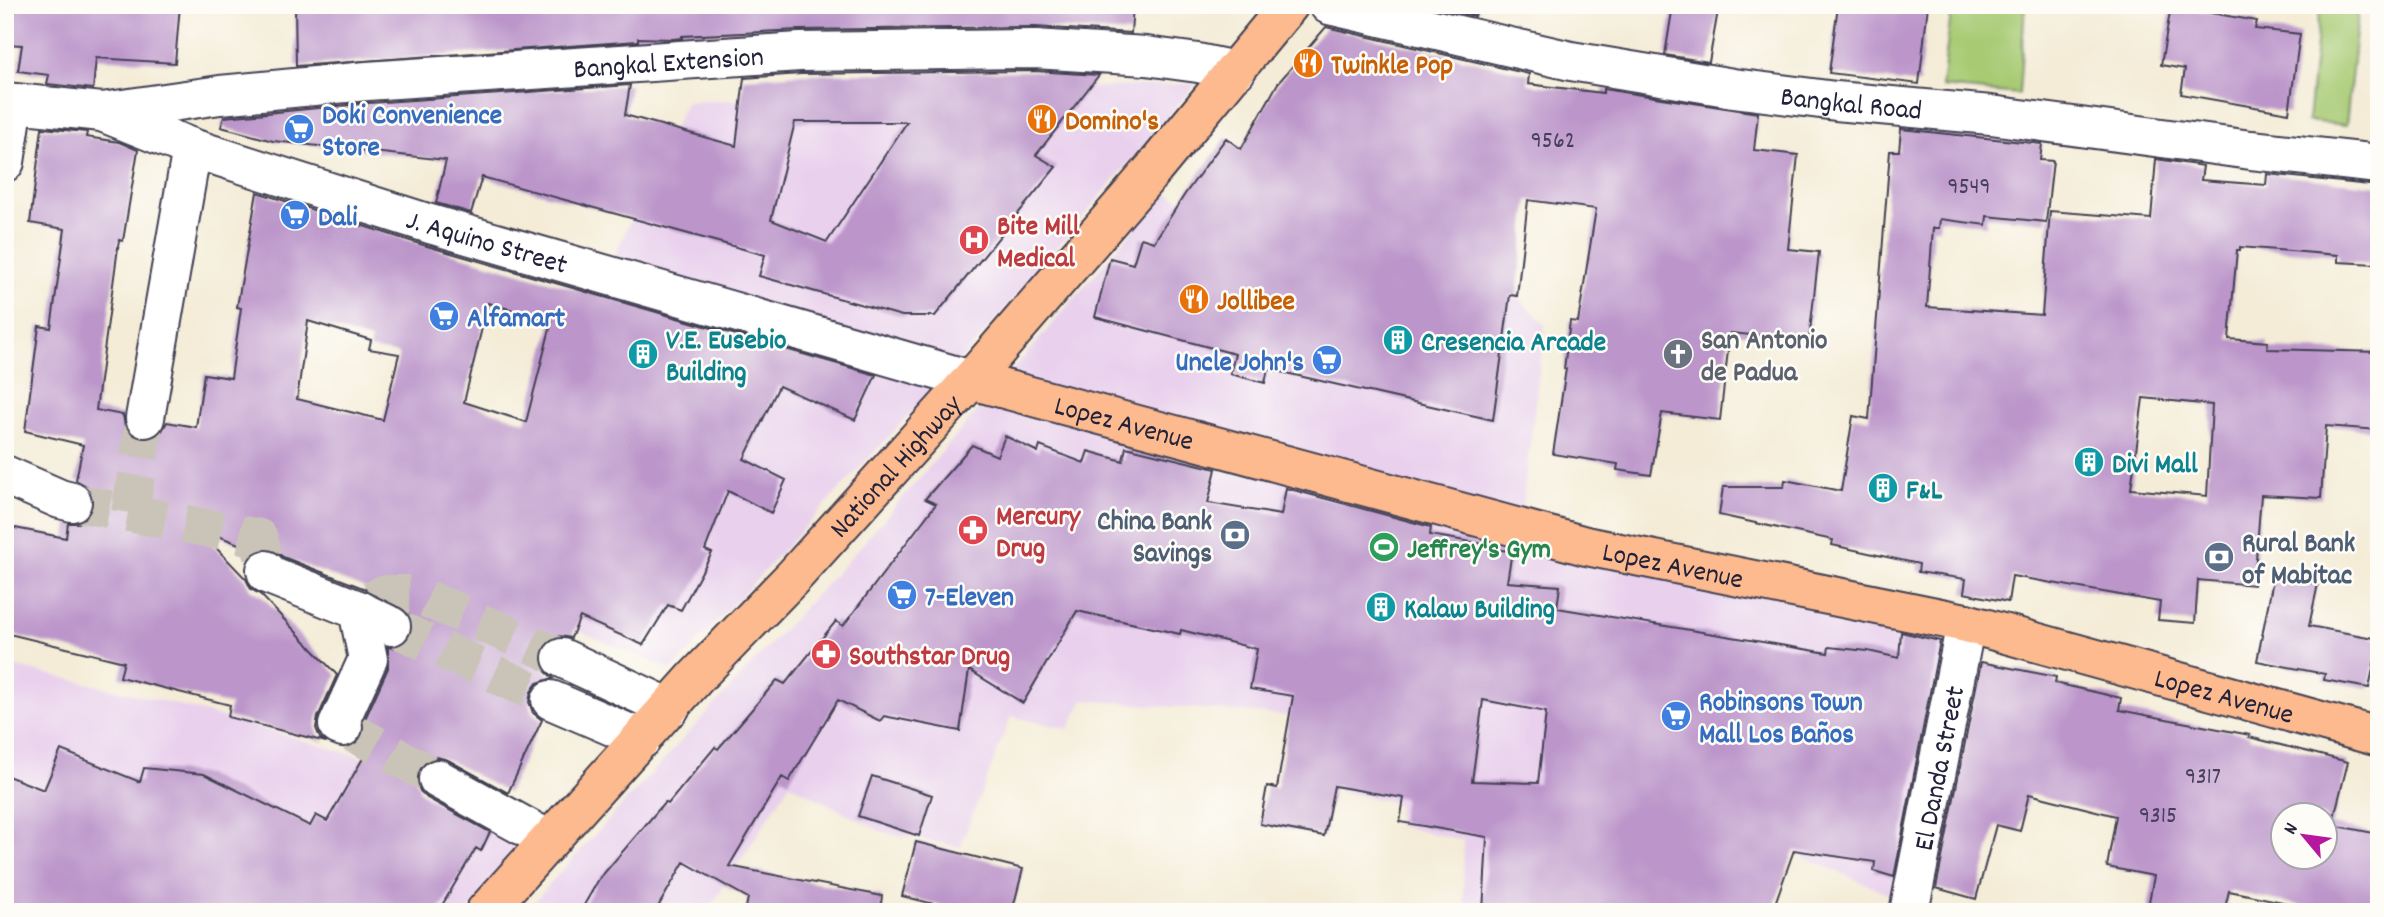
<svg xmlns="http://www.w3.org/2000/svg" width="2384" height="917" font-family="Dekko,sans-serif">
  <style>
    .built { fill: #e9d1ed }
    .green { fill: #a7ca73; stroke: #647657; stroke-width: 2 }
    .building { fill: #bc96ca; fill-rule: evenodd }
    .lines { fill: none; stroke-linecap: round; stroke-linejoin: round }
    .minor-tunnel { stroke: #cac4b8; stroke-width: 38; stroke-dasharray: 38 19; stroke-linecap: butt }
    .minor-casing { stroke: #424052; stroke-width: 42 }
    .major-casing { stroke: #424052; stroke-width: 42 }
    .minor { stroke: #fff; stroke-width: 38 }
    .major { stroke: #fcba8e; stroke-width: 38 }
    .labels { text-anchor: middle; stroke-width: 5; stroke-linejoin: round; paint-order: stroke }
    .number-label { font-size: 24px; fill: #483f5f }
    .street-label { font-size: 28px; fill: #22223b; stroke: #fdfcf7 }
    .food-label { font-size: 28px; font-weight: bold; fill: #c56008; stroke: #fdfcf7; text-anchor: start }
    .shop-label { font-size: 28px; font-weight: bold; fill: #366cbe; stroke: #fdfcf7; text-anchor: start }
    .health-label { font-size: 28px; font-weight: bold; fill: #be3a42; stroke: #fdfcf7; text-anchor: start }
    .culture-label { font-size: 28px; font-weight: bold; fill: #0d838f; stroke: #fdfcf7; text-anchor: start }
    .worship-label { font-size: 28px; font-weight: bold; fill: #5b616d; stroke: #fdfcf7; text-anchor: start }
    .service-label { font-size: 28px; font-weight: bold; fill: #4e5e75; stroke: #fdfcf7; text-anchor: end }
    .leisure-label { font-size: 28px; font-weight: bold; fill: #27864d; stroke: #fdfcf7; text-anchor: start }
  </style>
  <rect width="100%" height="100%" fill="#fdfcf7"/>
  <filter id="ink" filterUnits="userSpaceOnUse"><feTurbulence type="fractalNoise" baseFrequency=".0143" numOctaves="2"/><feDisplacementMap in="SourceGraphic" scale="14" xChannelSelector="R" yChannelSelector="G"/><feConvolveMatrix kernelMatrix="1 2 1 2 8 2 1 2 1" color-interpolation-filters="sRGB"/></filter>
  <filter id="wash" filterUnits="userSpaceOnUse"><feTurbulence type="fractalNoise" baseFrequency=".00686" numOctaves="4" result="noise"/><feDisplacementMap in="SourceGraphic" scale="28" xChannelSelector="R" yChannelSelector="G"/><feGaussianBlur stdDeviation="1.57" result="paint"/><feColorMatrix in="noise" values="0 0 0 0 0 0 0 0 0 0 0 0 0 0 0 0 0 1.4 0 .05"/><feComposite in="paint" operator="in"/></filter>
  <g filter="url(#wash)">
    <rect width="100%" height="100%" fill="#f4ecd7"/>
    <!-- built -->
    <path class="built" d="M1196 84 972 347 672 670 462 582 686 102Z
      M1166 192 1306 276 1469 288 1517 296 1545 325 1518 540 1954 633 1911 904 1793 852 1772 912H1464L1463 840 1397 826V803L1338 791 1346 720 1084 700 1068 729 1011 716 960 847 882 832 790 784 707 912H527L546 888 860 547Z
      M5 664 179 705 364 758 520 848 468 912H5Z"/>
    <!-- green -->
    <path class="green" d="M1952 5H2025L2019 94 1942 87Z
      M2320 5H2359L2346 125 2308 121Z"/>
    <g id="blocks">
      <!-- building -->
      <path class="building" d="M5 5H180L175 63 96 58 93 89 47 84 49 75 18 71 22 45 5 44Z
        M295 5H1133L1131 33 1035 27 799 30 682 36V38L673 39 638 38V41L296 66Z
        M1427 5H1480L1475 16Z
        M1673 5H1719L1709 62 1665 55Z
        M1838 5H1928L1919 84 1829 73Z
        M2171 6 2257 21 2255 29 2300 34 2289 113 2181 94 2185 69 2161 65Z
        M1326 27 1529 74 1528 84 1603 93V89L1758 113 1754 150 1798 155 1788 249 1819 252 1809 340 1730 333 1720 420 1662 413 1651 475 1617 470 1618 464 1553 454 1566 369H1564L1570 321 1578 322 1596 209 1528 200 1517 296 1510 295 1493 420 1268 369 1265 383 1230 374 1235 354 1095 317 1110 258 1133 264 1141 238 1154 242 1185 194 1226 138 1241 149 1278 83Z
        M1034 71 1099 75 1036 155 1056 167 935 316H902L759 276 765 255 482 177 471 213 436 203 446 160 273 141 221 127 224 117 369 103 630 85 625 115 736 146 744 78 801 74ZM795 122H907L827 242 771 220Z
        M42 128 87 132 86 137 119 142 138 150 123 241 119 240 96 410 123 415 125 426 132 435 141 439 153 438 162 431 167 422 196 427 204 374 231 378 241 308 237 307 257 192 423 245 876 375 855 420 779 386 744 459 786 480 771 513 728 491 705 550 712 553 681 610 668 605 643 645 580 617 571 638 559 636 549 641 542 649 540 661 545 671 553 678 537 683 531 692 529 702 533 713 542 720 508 793 448 760 437 757 427 760 419 768 416 780 420 791 427 798 490 832 481 851 476 848 438 912H5V775L44 790 61 750 140 782 144 768 204 774 310 826 316 815 327 821 366 753 348 748 357 744 363 734 364 721 388 668V647L393 648 404 644 411 635 413 625 409 614 401 607 368 590 283 557 273 549H261L256 551 196 527 246 579 251 589 261 595 337 675 318 717 316 728 320 738 326 742 228 717 230 705 120 677 124 662 5 633V526L66 538 68 523H79L87 518 93 507V497L88 487 76 480 83 445 25 431 39 326 51 328 65 229 30 223ZM488 303 552 321 526 422 464 402ZM308 321 371 340 369 349 399 354 383 420 297 399Z
        M1901 129 2042 144 2040 160 2053 161 2046 222 1987 216 1986 225 1940 219 1939 228H1933L1927 307 2042 315 2050 211 2151 219 2156 159 2203 166 2201 180 2266 185 2267 174 2379 186 2377 264 2338 262V255L2240 247V250H2237L2229 339 2268 342 2267 349 2379 352V430L2326 426 2321 498 2261 495 2254 585 2198 580 2195 623 2158 620 2160 602 2012 576 2008 602 1964 593 1966 579 1918 572 1919 564 1832 545 1833 540 1719 515 1723 487H1784L1785 480 1841 491 1853 416 1869 419 1890 151H1899ZM2143 398 2212 405 2207 496 2131 489Z
        M1005 436 1038 452 1040 446 1084 463 1088 451 1123 461 1126 447 1216 469 1208 503 1281 515 1286 488 1431 527 1430 535 1489 545 1488 549 1512 551 1507 582 1560 586 1557 608 1828 653 1829 647 1868 651 1899 658 1901 632 1940 641 1894 877 1874 871 1875 862 1794 850 1772 912H1483L1487 837 1400 822 1404 798 1334 786 1324 836 1260 824 1267 786 1277 788 1293 696 1250 689 1257 649 1181 630 1180 634 1077 611 1023 703 969 670 960 731 884 716 880 721 838 700 789 781 782 777 729 866 882 896 880 912H745L748 898 684 862 655 912H580L599 879 665 802 668 804 715 747 718 749 777 680 785 684 836 621 843 626 936 504 925 499 972 445 997 456ZM1483 700 1546 712 1538 783 1472 781Z
        M2274 575 2318 584 2309 626 2379 639 2369 688 2324 680 2325 674 2257 661Z
        M1981 662 2056 677 2055 683 2121 698 2119 710 2250 735 2249 737 2348 762 2332 825 2379 834V912H2331L2229 891 2224 912H2147L2154 876 2107 867 2116 816 2029 794 2020 831 1996 825 1976 899 1936 888ZM2283 816H2325V858H2283Z
        M872 776 932 795 919 836 858 816Z
        M916 842 1023 869 1012 912H966L902 896Z"/>
    </g>
  </g>
  <g filter="url(#ink)">
    <use href="#blocks" fill-opacity="0" stroke="#424052" stroke-width="2"/>
    <g class="lines">
      <!-- minor-tunnel -->
      <path class="minor-tunnel" d="M72 502 259 538 266 570
        M130 513 145 418
        M373 600 383 594H416L562 658
        M391 626 551 700
        M343 727 438 779"/>
      <!-- minor casing -->
      <g class="minor-casing">
        <g id="minor">
          <path id="s1" d="M1329 5 1571 61 1733 88 1836 101 1991 115 2251 150 2379 164"/>
          <path id="s2" d="M5 102 102 112 192 148 430 224 971 380"/>
          <path id="s3" d="M102 112 220 95 367 81 800 52 1035 49 1146 56 1198 63 1236 71"/>
          <path d="M5 162 14 103"/>
          <path d="M145 418 192 148"/>
          <path d="M5 475 60 499 72 502"/>
          <path d="M266 570 267 574 358 610 391 626"/>
          <path d="M562 658 670 708"/>
          <path d="M551 700 642 739"/>
          <path d="M343 727 338 725 368 659 358 610"/>
          <path d="M438 779 549 840"/>
          <path id="s4" d="M1909 912 1966 623"/>
        </g>
      </g>
      <!-- major casing -->
      <g class="major-casing">
        <g id="major">
          <path id="s5" d="M971 380 1586 546 1966 623 2379 737"/>
          <path id="s6" d="M485 912 697 676 794 576 971 380 1151 172 1289 5"/>
        </g>
      </g>
      <!-- minor -->
      <use href="#minor" class="minor"/>
      <!-- major -->
      <use href="#major" class="major"/>
    </g>
  </g>
  <!-- icons -->
  <defs>
    <g id="restaurant-disc" transform="scale(1.575)"><circle r="9.5" fill="#e8710a" stroke="#fdfcf7"/><path d="M-5-6h1v4h1v-4h1v4h1v-4h1v5L-1.5 .5V6h-2V.5L-5-1ZM5-6V6H3V1.5H1.5Q1.5-4 5-6Z" fill="#fff"/></g>
    <g id="supermarket-disc" transform="scale(1.575)"><circle r="9.5" fill="#3f7fe0" stroke="#fdfcf7"/><path d="M-6-5.5h2.5l.6 2H6L4.5 2H-2.5L-4.4-4H-6ZM-1.5 3.2a1.3 1.3 0 1 0 .1 0ZM3 3.2a1.3 1.3 0 1 0 .1 0Z" fill="#fff"/></g>
    <g id="hospital-disc" transform="scale(1.575)"><circle r="9.5" fill="#e0444e" stroke="#fdfcf7"/><path d="M-5-5h3v3.5h4V-5h3V5h-3V1.5h-4V5h-3Z" fill="#fff"/></g>
    <g id="building-disc" transform="scale(1.575)"><circle r="9.5" fill="#0f9aa8" stroke="#fdfcf7"/><path d="M-4-6H4V6H1V3H-1V6H-4ZM-2.5-4.3h1.7v1.8h-1.7ZM.8-4.3h1.7v1.8H.8ZM-2.5-1h1.7V.8h-1.7ZM.8-1h1.7V.8H.8Z" fill="#fff"/></g>
    <g id="church-disc" transform="scale(1.575)"><circle r="9.5" fill="#6b7280" stroke="#fdfcf7"/><path d="M-1.2-6h2.4v3.5h3.3v2.4h-3.3V6h-2.4V-.1h-3.3v-2.4h3.3Z" fill="#fff"/></g>
    <g id="pharmacy-disc" transform="scale(1.575)"><circle r="9.5" fill="#e0444e" stroke="#fdfcf7"/><path d="M-2-6h4v4h4v4h-4v4h-4v-4h-4v-4h4Z" fill="#fff"/></g>
    <g id="bank-disc" transform="scale(1.575)"><circle r="9.5" fill="#5c6f8a" stroke="#fdfcf7"/><path d="M-6-4H6V4H-6ZM0-2.3a2.3 2.3 0 1 0 0 4.6a2.3 2.3 0 1 0 0-4.6Z" fill="#fff"/></g>
    <g id="stadium-disc" transform="scale(1.575)"><circle r="9.5" fill="#2e9e5b" stroke="#fdfcf7"/><path d="M0-5a6.5 5 0 1 0 0 10a6.5 5 0 1 0 0-10ZM-3.5-1.8h7v3.6h-7Z" fill="#fff"/></g>
  </defs>
  <g fill-rule="evenodd">
    <use href="#restaurant-disc" x="1308" y="63"/>
    <use href="#restaurant-disc" x="1042" y="119"/>
    <use href="#supermarket-disc" x="299" y="129"/>
    <use href="#supermarket-disc" x="295" y="215"/>
    <use href="#hospital-disc" x="974" y="240"/>
    <use href="#restaurant-disc" x="1194" y="299"/>
    <use href="#supermarket-disc" x="444" y="316"/>
    <use href="#building-disc" x="1398" y="340"/>
    <use href="#building-disc" x="643" y="354"/>
    <use href="#church-disc" x="1678" y="354"/>
    <use href="#supermarket-disc" x="1327" y="360"/>
    <use href="#building-disc" x="2089" y="462"/>
    <use href="#building-disc" x="1883" y="488"/>
    <use href="#pharmacy-disc" x="973" y="530"/>
    <use href="#bank-disc" x="1235" y="535"/>
    <use href="#stadium-disc" x="1384" y="547"/>
    <use href="#bank-disc" x="2219" y="557"/>
    <use href="#supermarket-disc" x="902" y="595"/>
    <use href="#building-disc" x="1381" y="607"/>
    <use href="#pharmacy-disc" x="826" y="654"/>
    <use href="#supermarket-disc" x="1676" y="716"/>
  </g>
  <g class="labels">
    <!-- number labels -->
    <g class="number-label">
      <text x="1553" y="147">9562</text>
      <text x="1969" y="193">9549</text>
      <text x="2203" y="783">9317</text>
      <text x="2158" y="822">9315</text>
    </g>
    <!-- street labels -->
    <g class="street-label">
      <text dy="10" stroke="none"><textPath href="#s3" startOffset="569">Bangkal Extension</textPath></text>
      <text dy="10" stroke="none"><textPath href="#s1" startOffset="532">Bangkal Road</textPath></text>
      <text dy="10" stroke="none"><textPath href="#s2" startOffset="504">J. Aquino Street</textPath></text>
      <text dy="10" stroke="none"><textPath href="#s5" startOffset="159">Lopez Avenue</textPath></text>
      <text dy="10" stroke="none"><textPath href="#s6" startOffset="606">National Highway</textPath></text>
      <text dy="10" stroke="none"><textPath href="#s5" startOffset="726">Lopez Avenue</textPath></text>
      <text dy="10" stroke="none"><textPath href="#s5" startOffset="1293">Lopez Avenue</textPath></text>
      <text dy="10" stroke="none"><textPath href="#s4" startOffset="147">El Danda Street</textPath></text>
    </g>
    <!-- food labels -->
    <g class="food-label">
      <text x="1331" y="73">Twinkle Pop</text>
      <text x="1065" y="129">Domino's</text>
      <text x="1217" y="309">Jollibee</text>
    </g>
    <!-- shop labels -->
    <g class="shop-label">
      <text x="322" y="123">Doki Convenience<tspan x="322" dy="32">Store</tspan></text>
      <text x="318" y="225">Dali</text>
      <text x="467" y="326">Alfamart</text>
      <text x="1304" y="370" text-anchor="end">Uncle John's</text>
      <text x="925" y="605">7-Eleven</text>
      <text x="1699" y="710">Robinsons Town<tspan x="1699" dy="32">Mall Los Baños</tspan></text>
    </g>
    <!-- health labels -->
    <g class="health-label">
      <text x="997" y="234">Bite Mill<tspan x="997" dy="32">Medical</tspan></text>
      <text x="996" y="524">Mercury<tspan x="996" dy="32">Drug</tspan></text>
      <text x="849" y="664">Southstar Drug</text>
    </g>
    <!-- culture labels -->
    <g class="culture-label">
      <text x="666" y="348">V.E. Eusebio<tspan x="666" dy="32">Building</tspan></text>
      <text x="1421" y="350">Cresencia Arcade</text>
      <text x="2112" y="472">Divi Mall</text>
      <text x="1906" y="498">F&amp;L</text>
      <text x="1404" y="617">Kalaw Building</text>
    </g>
    <!-- worship labels -->
    <g class="worship-label">
      <text x="1701" y="348">San Antonio<tspan x="1701" dy="32">de Padua</tspan></text>
    </g>
    <!-- service labels -->
    <g class="service-label">
      <text x="1212" y="529">China Bank<tspan x="1212" dy="32">Savings</tspan></text>
      <text x="2242" y="551" text-anchor="start">Rural Bank<tspan x="2242" dy="32">of Mabitac</tspan></text>
    </g>
    <!-- leisure labels -->
    <g class="leisure-label">
      <text x="1407" y="557">Jeffrey's Gym</text>
    </g>
  </g>
  <!-- margin -->
  <rect width="2384" height="917" fill="none" stroke="#fdfcf7" stroke-width="28"/>
  <!-- north arrow -->
  <g transform="translate(2304 836) rotate(299)"><circle r="33" fill="#fdfcf7" stroke="#a5a5ac" stroke-width="2"/>
  <path d="M0-5L12 26L0 18L-12 26Z" fill="#b5179e"/>
  <text y="-10" font-size="19" font-weight="bold" text-anchor="middle" fill="#22223b">N</text>
  </g>
</svg>
